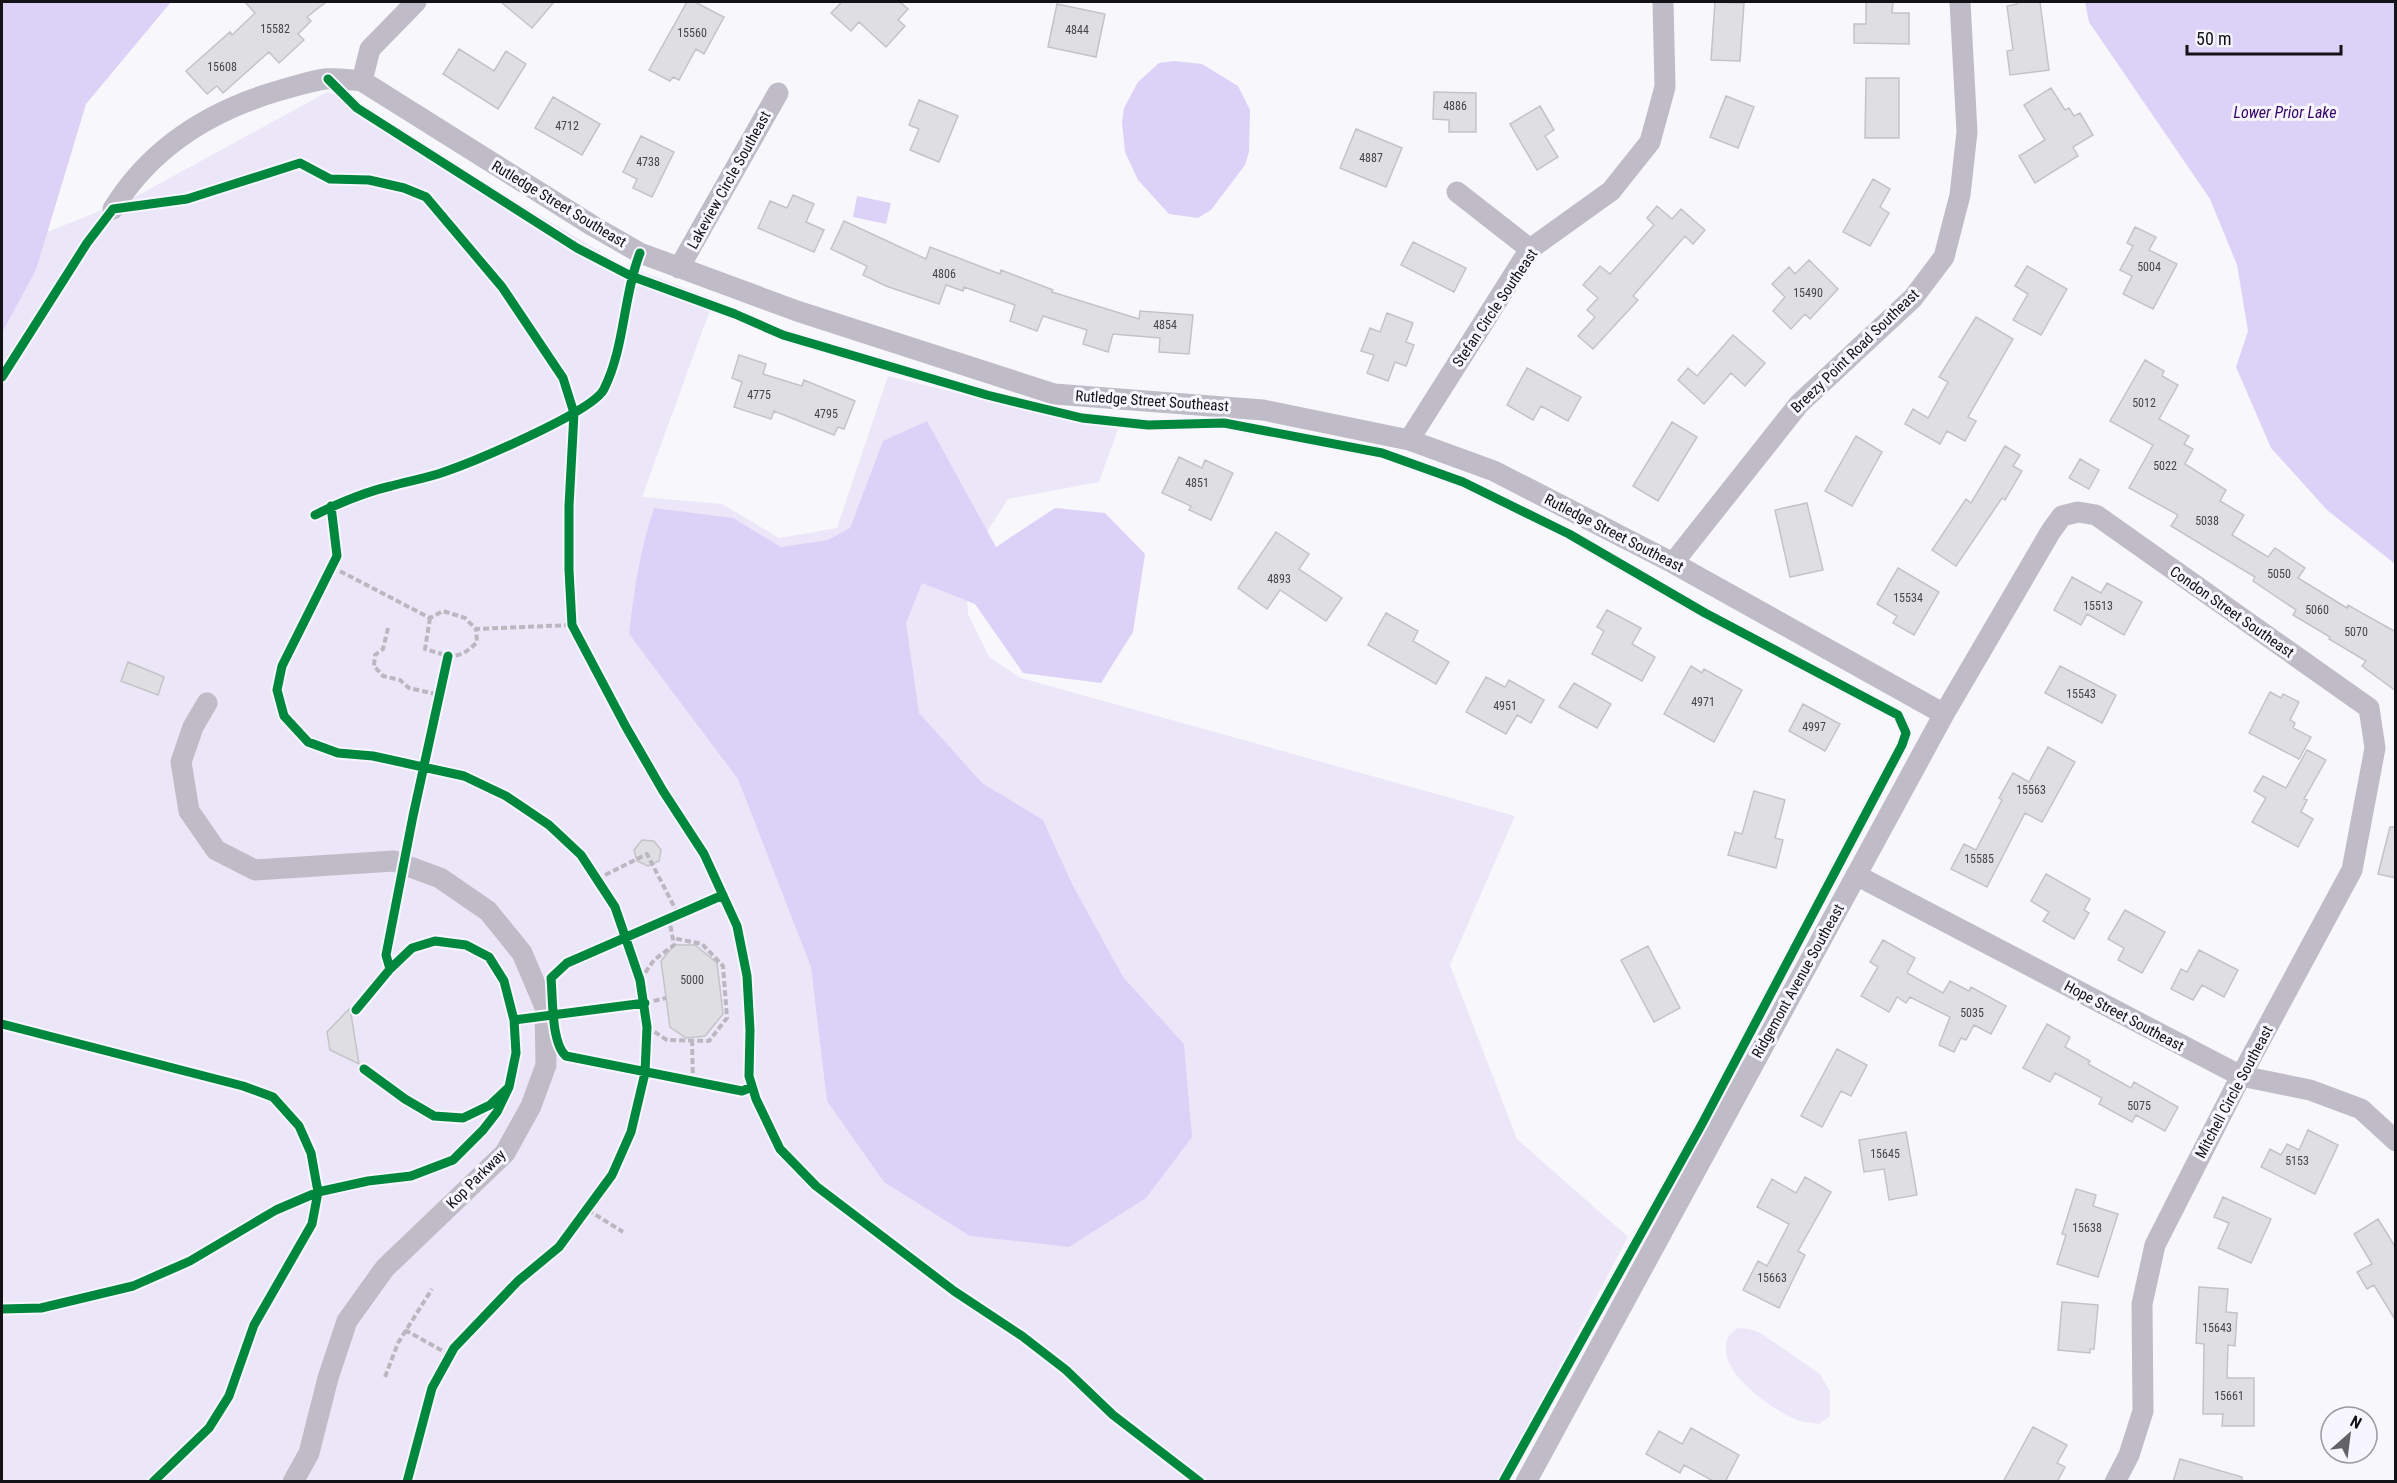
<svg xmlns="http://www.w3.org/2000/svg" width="2397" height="1483" font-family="'Roboto Condensed',sans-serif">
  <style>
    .green { fill: #ebe7f8 }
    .water { fill: #dcd2f7 }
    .building { fill: #dfdee3; stroke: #c4c3c8; stroke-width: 1.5 }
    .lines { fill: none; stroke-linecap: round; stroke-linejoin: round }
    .path { stroke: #bab7c0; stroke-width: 4; stroke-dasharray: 6 3; stroke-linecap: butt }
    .minor { stroke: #bfbcc7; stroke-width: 21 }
    .cycleway-casing { stroke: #f7f5fe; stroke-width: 13 }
    .cycleway { stroke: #00873e; stroke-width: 9 }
    .labels { text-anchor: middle; stroke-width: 6; stroke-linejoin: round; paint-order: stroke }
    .number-label { font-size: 12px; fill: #464549 }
    .street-label { font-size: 15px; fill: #131216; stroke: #f7f5fe }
    .water-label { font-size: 16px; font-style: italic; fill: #350367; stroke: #f7f5fe }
  </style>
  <rect width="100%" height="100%" fill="#f8f7fc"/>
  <!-- green -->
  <path class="green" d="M327 92 353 99 499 191 619 263 714 299 642 497 722 504 779 538 837 528 888 376 998 403 1118 429 1099 482 1008 499 990 527 966 580 968 614 989 657 1021 678 1515 816 1450 965 1517 1139 1628 1237 1499 1481H2V333L36 270 47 232 135 197Z
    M1738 1328 1750 1329 1762 1334 1820 1374 1830 1391V1416L1819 1424C1813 1423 1806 1422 1800 1421 1777 1414 1726 1377 1726 1351 1725 1341 1729 1333 1738 1328Z"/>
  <!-- water -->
  <path class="water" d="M2 2H171L86 104 36 270 2 333Z
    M2085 2H2395V564L2327 510 2271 448 2236 367 2248 331 2237 265 2210 199 2089 22Z
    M1174 61 1202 64 1238 86 1250 110 1249 152 1245 165 1211 210 1198 218 1169 214 1138 180 1125 152 1122 122 1124 108 1138 82 1159 63Z
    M857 196 891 203 886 224 853 217Z
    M927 421 996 547 1055 508 1105 513 1145 554 1133 632 1101 683 1023 673 975 604 922 583 906 623 919 713 982 783 1043 820 1072 884 1123 977 1184 1044 1192 1137 1146 1198 1069 1247 970 1236 884 1182 827 1101 811 967 738 779 629 634C634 591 640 549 654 508L733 518 781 547 828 540 850 528 883 441Z"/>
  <!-- building -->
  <path class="building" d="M245 2H326L307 17 311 21 298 34 304 40 279 63 269 52 223 93 217 86 207 94 186 71 230 32 232 35 255 13Z
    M501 2H554L532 28Z
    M687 2H695L724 17 704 54 696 49 679 80 673 77 670 81 649 70Z
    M842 2H900L908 9 898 20 905 26 886 47 859 22 851 31 831 13Z
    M1715 2 1744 3 1740 61 1711 60Z
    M1866 2H1893L1892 13H1909V44L1854 43V24H1866Z
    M2016 2H2040L2049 70 2010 75 2007 51 2013 50 2007 6 2017 4Z
    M1057 4 1105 14 1096 57 1048 47Z
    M459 49 494 71 506 51 526 64 498 109 443 74Z
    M1866 78H1899V138H1865Z
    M2051 88 2065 110 2069 108 2074 116 2080 113 2093 135 2073 147 2078 156 2035 183 2019 156 2045 140 2024 105Z
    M1434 92 1476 93V132H1449V120L1433 119Z
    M1726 96 1754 107 1738 148 1710 137Z
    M553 97 600 124 582 155 535 128Z
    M919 100 958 116 939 162 910 150 919 129 909 125Z
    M1540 106 1554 130 1545 136 1558 157 1537 170 1510 124Z
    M1356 129 1402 148 1386 187 1340 168Z
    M641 136 674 152 652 197 633 188 637 179 623 172Z
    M1873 179 1890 189 1880 207 1889 213 1870 246 1843 232Z
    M793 195 814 204 806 222 824 230 814 252 758 228 770 201 787 208Z
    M1657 206 1672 219 1681 209 1705 230 1693 244 1685 236 1633 296 1638 300 1593 349 1578 336 1595 317 1587 310 1598 298 1583 285 1600 266 1610 274 1654 225 1647 218Z
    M844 221 926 259 930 247 1000 274 1001 270 1053 290 1052 292 1139 319 1140 311 1193 315 1189 354 1159 352 1160 338 1113 334 1108 352 1083 344 1087 330 1043 316 1037 331 1010 321 1015 305 964 287 963 291 946 285 939 304 886 286 863 275 867 266 831 249Z
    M2135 227 2156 237 2149 250 2177 264 2153 309 2123 294 2132 276 2120 270 2133 246 2127 243Z
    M1413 242 1466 268 1454 292 1401 265Z
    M1809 260 1838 289 1810 319 1805 314 1791 329 1773 311 1785 297 1772 284 1789 267 1795 274Z
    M2027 266 2067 289 2041 335 2013 320 2028 294 2015 286Z
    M1387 313 1413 323 1406 342 1414 345 1406 366 1395 362 1388 381 1367 373 1374 355 1361 351 1370 328 1380 332Z
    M1976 317 2013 339 1968 417 1976 421 1965 441 1947 431 1940 444 1905 424 1913 409 1928 418 1948 382 1939 377Z
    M1733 335 1765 363 1745 386 1731 373 1704 404 1678 380 1688 368 1697 376Z
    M739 355 766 364 763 374 802 386 804 380 855 401 844 429 838 427 834 435 774 411 771 419 734 407 742 382 732 378Z
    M2145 360 2164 371 2162 376 2178 385 2159 419 2189 436 2184 444 2193 449 2185 464 2226 490 2220 501 2244 515 2232 535 2268 557 2275 548 2305 568 2298 578 2347 608 2348 605 2396 632V691L2362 666 2366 661 2329 639 2330 637 2293 615 2296 610 2253 581 2255 577 2171 526 2178 515 2129 488 2153 445 2110 421Z
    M1527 368 1581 397 1568 421 1541 406 1533 420 1507 405Z
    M1672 422 1697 437 1658 501 1633 486Z
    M1856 436 1882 452 1852 506 1825 491Z
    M2005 446 2020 455 2013 466 2022 471 2005 500 2002 498 1956 566 1932 550 1966 499 1971 503Z
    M1179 457 1202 468 1205 460 1233 473 1211 520 1189 510 1191 506 1162 493Z
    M2080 459 2099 470 2089 489 2069 478Z
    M1807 503 1823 570 1790 577 1775 510Z
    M1276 532 1309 554 1299 569 1342 598 1326 621 1280 590 1267 609 1238 588Z
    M1898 568 1939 592 1914 635 1893 623 1897 616 1877 604Z
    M2072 577 2101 593 2107 583 2142 602 2124 635 2087 614 2081 625 2054 610Z
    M1607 610 1641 628 1632 644 1655 657 1642 681 1592 654 1604 631 1597 627Z
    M1386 613 1418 631 1413 641 1449 662 1436 684 1368 645Z
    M128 662 164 677 158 695 121 681Z
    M1691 666 1702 673 1704 669 1742 690 1714 742 1664 714Z
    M2060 666 2116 695 2102 723 2045 693Z
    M1486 677 1505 687 1509 680 1544 700 1531 723 1517 715 1506 734 1466 712Z
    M1574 683 1611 704 1597 728 1559 707Z
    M2270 692 2281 698 2283 694 2299 702 2290 720 2295 723 2293 728 2311 737 2299 759 2249 733Z
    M1803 704 1840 724 1825 751 1789 731Z
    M2048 747 2075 762 2042 822 2025 813 1987 887 1951 869 1964 844 1976 850 2002 800 1999 798 2013 773 2029 782Z
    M2307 750 2326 760 2304 799 2307 800 2301 812 2313 819 2298 847 2252 822 2266 798 2254 791 2263 776 2286 788Z
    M1754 791 1785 800 1775 838 1783 840 1776 868 1728 855 1735 832 1742 834Z
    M2390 827H2396V878L2378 874Z
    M642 840 654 841 661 850 659 861 648 866 637 861 634 850Z
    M2046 874 2090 899 2084 910 2089 913 2074 939 2043 921 2049 912 2031 901Z
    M2125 910 2165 932 2142 973 2118 960 2124 948 2108 939Z
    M1883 940 1915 958 1907 973 1943 993 1950 981 1969 991 1971 987 2006 1006 1991 1034 1974 1025 1966 1040 1961 1038 1954 1052 1939 1045 1950 1017 1910 997 1906 1003 1897 997 1889 1012 1861 996 1878 967 1870 962Z
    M674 945H695L717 963 723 1014 705 1036 686 1038 670 1027 661 961Z
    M1648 946 1680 1008 1654 1022 1621 960Z
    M2199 950 2238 970 2224 997 2202 985 2193 1000 2171 989 2181 969 2187 972Z
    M350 1008 359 1064 330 1050 327 1032Z
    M2047 1024 2070 1037 2065 1047 2090 1061 2088 1064 2131 1088 2134 1082 2178 1107 2165 1131 2136 1115 2132 1122 2099 1104 2102 1098 2055 1073 2050 1082 2023 1068Z
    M1837 1049 1867 1065 1851 1096 1841 1091 1822 1127 1801 1116Z
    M2308 1130 2338 1145 2315 1194 2261 1167 2270 1149 2281 1155 2287 1144 2299 1150Z
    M1906 1132 1917 1195 1889 1200 1884 1169 1864 1172 1859 1140Z
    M1805 1177 1831 1192 1798 1251 1805 1255 1779 1308 1743 1290 1758 1261 1767 1266 1789 1224 1757 1207 1772 1179 1796 1193Z
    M2076 1189 2096 1195 2093 1206 2118 1214 2098 1277 2057 1264 2066 1235 2062 1234Z
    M2223 1197 2271 1219 2251 1263 2218 1248 2229 1223 2214 1217Z
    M2378 1219 2396 1248V1321L2374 1285 2367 1289 2357 1272 2372 1264 2354 1234Z
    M2199 1287 2228 1289 2226 1312 2237 1313 2235 1346 2228 1345 2227 1378H2254V1426H2222L2223 1414H2203L2204 1344 2196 1343Z
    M2062 1302 2098 1305 2094 1349H2090V1353L2058 1350Z
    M2033 1427 2067 1445 2057 1463 2065 1467 2057 1482H2003Z
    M1691 1428 1739 1455 1725 1482H1715L1684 1465 1680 1473 1646 1454 1659 1431 1682 1444Z
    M2180 1459 2242 1477V1482H2173Z"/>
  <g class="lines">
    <!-- path -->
    <path class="path" d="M332 567 430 618 443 611 465 618 476 629 572 625
      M430 618 425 649C449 656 458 662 477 642L476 629
      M388 628 383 649 375 655 374 666 383 676 400 680 409 688 440 695
      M597 879 647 854 678 914
      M640 980 654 960 674 945 669 918
      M645 1003 666 998
      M647 1027 667 1040 709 1041 727 1018 723 966 702 944 673 938
      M692 1040 693 1082
      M588 1210 623 1232
      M405 1330 450 1355
      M385 1377 398 1343 432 1289"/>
    <!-- minor -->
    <path class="minor" d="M362 81 593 226 640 253 797 311 1054 394 1263 410 1409 440 1494 471 1673 563 1944 714
      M362 81 370 49 416 2
      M1457 192 1530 249
      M113 209C151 147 211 110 281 90 296 86 310 81 325 79 337 78 350 80 362 81
      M679 268 778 93
      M1409 440 1530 249 1611 191 1650 142 1665 87 1663 2
      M1673 563 1799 404 1913 298 1944 257 1960 195 1967 132 1960 2
      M207 703 193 727 181 762 189 811 216 850 255 870 394 861 440 878 488 911 522 953 545 1007 546 1065 531 1106 505 1153 385 1268 347 1321 328 1378 309 1453 293 1482
      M1856 875 2241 1076 2310 1090 2361 1109 2396 1141
      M1526 1482 1944 714 2051 531 2062 516 2078 512 2096 515 2369 708 2375 748 2352 870 2241 1076 2155 1245 2142 1304 2143 1411 2129 1455 2115 1482"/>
    <!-- cycleway casing -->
    <g class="cycleway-casing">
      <path id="cycleway" d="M328 79 357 108 577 248 631 276 735 314 783 335 987 395 1082 418 1148 425 1224 423 1382 453 1463 482 1569 534 1705 613 1898 715 1906 733 1902 745 1702 1124 1503 1482
        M2 377 87 243 113 209 187 199 300 163 330 179 369 180 404 188 426 197 502 287 563 378 574 413 569 506V570L572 625 626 727 663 791 704 854 737 926 747 976 750 1030 749 1076 756 1099 780 1149 816 1186 954 1291 1022 1336 1066 1370 1113 1415 1200 1482
        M331 506 337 556 282 666 277 690 284 716 308 742 338 753 373 756 464 776 506 796 549 825 581 855 615 907 640 980 647 1027 645 1073 631 1132 612 1175 559 1247 518 1281 454 1348 432 1388 407 1482
        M315 515C339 503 365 492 391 486 409 481 427 478 444 472 473 462 593 412 604 389 625 347 623 296 640 253
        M723 895 567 963 551 978C553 998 551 1043 566 1056L742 1091 752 1087
        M390 969 386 955 413 816 448 656
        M356 1010 390 969 412 948 435 941 466 945 489 957 504 981 514 1020 516 1053 509 1087 490 1105 463 1118 434 1116 405 1099 364 1069
        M514 1020 645 1003
        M2 1024 243 1086 273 1097 299 1126 311 1153 318 1192 312 1224 254 1325 229 1396 209 1428 153 1482
        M2 1309 41 1308 133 1286 190 1261 276 1210 318 1192 368 1181 411 1176 453 1160 483 1130 497 1112 509 1087"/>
    </g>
    <!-- cycleway -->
    <use href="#cycleway" class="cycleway"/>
  </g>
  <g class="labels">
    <!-- number labels -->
    <g class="number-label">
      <text x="275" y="33">15582</text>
      <text x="1077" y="34">4844</text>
      <text x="692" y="37">15560</text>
      <text x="222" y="71">15608</text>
      <text x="1455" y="110">4886</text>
      <text x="567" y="130">4712</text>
      <text x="1371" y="162">4887</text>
      <text x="648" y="166">4738</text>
      <text x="2149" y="271">5004</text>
      <text x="944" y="278">4806</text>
      <text x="1808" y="297">15490</text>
      <text x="1165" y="329">4854</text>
      <text x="759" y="399">4775</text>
      <text x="2144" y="407">5012</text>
      <text x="826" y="418">4795</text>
      <text x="2165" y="470">5022</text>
      <text x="1197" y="487">4851</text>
      <text x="2207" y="525">5038</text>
      <text x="2279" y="578">5050</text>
      <text x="1279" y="583">4893</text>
      <text x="1908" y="602">15534</text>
      <text x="2098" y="610">15513</text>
      <text x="2317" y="614">5060</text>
      <text x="2356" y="636">5070</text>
      <text x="2081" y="698">15543</text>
      <text x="1703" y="706">4971</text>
      <text x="1505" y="710">4951</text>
      <text x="1814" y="731">4997</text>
      <text x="2031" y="794">15563</text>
      <text x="1979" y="863">15585</text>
      <text x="692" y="984">5000</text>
      <text x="1972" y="1017">5035</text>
      <text x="2139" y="1110">5075</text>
      <text x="1885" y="1158">15645</text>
      <text x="2297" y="1165">5153</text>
      <text x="2087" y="1232">15638</text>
      <text x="1772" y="1282">15663</text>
      <text x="2217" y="1332">15643</text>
      <text x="2229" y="1400">15661</text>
    </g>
    <!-- street labels -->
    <g class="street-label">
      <text transform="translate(729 180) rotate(-61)" y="5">Lakeview Circle Southeast</text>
      <text transform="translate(559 204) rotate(31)" y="5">Rutledge Street Southeast</text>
      <text transform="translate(1495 308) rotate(-56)" y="5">Stefan Circle Southeast</text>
      <text transform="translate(1855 351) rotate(-44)" y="5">Breezy Point Road Southeast</text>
      <text transform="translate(1152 401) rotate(4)" y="5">Rutledge Street Southeast</text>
      <text transform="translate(1614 533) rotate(27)" y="5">Rutledge Street Southeast</text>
      <text transform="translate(2232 612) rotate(35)" y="5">Condon Street Southeast</text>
      <text transform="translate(1798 981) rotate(-61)" y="5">Ridgemont Avenue Southeast</text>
      <text transform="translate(2124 1016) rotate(28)" y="5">Hope Street Southeast</text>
      <text transform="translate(2234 1092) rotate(-62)" y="5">Mitchell Circle Southeast</text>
      <text transform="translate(476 1179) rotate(-45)" y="5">Kop Parkway</text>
    </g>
    <!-- water labels -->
    <g class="water-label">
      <text x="2285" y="118">Lower Prior Lake</text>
    </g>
  </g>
  <!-- border -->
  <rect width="2397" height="1483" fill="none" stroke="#131216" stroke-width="6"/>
  <!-- north arrow -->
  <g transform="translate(2349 1435) rotate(28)"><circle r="28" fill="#f7f5fe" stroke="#9c9aa1" stroke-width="1.5"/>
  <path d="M0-4.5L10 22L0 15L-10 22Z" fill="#636266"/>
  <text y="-9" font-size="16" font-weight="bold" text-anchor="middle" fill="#131216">N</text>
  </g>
  <!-- scale -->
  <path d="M2187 45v9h154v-9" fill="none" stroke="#131216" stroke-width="3"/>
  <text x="2196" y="45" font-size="18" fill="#131216" stroke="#f7f5fe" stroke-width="4.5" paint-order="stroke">50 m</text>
</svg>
